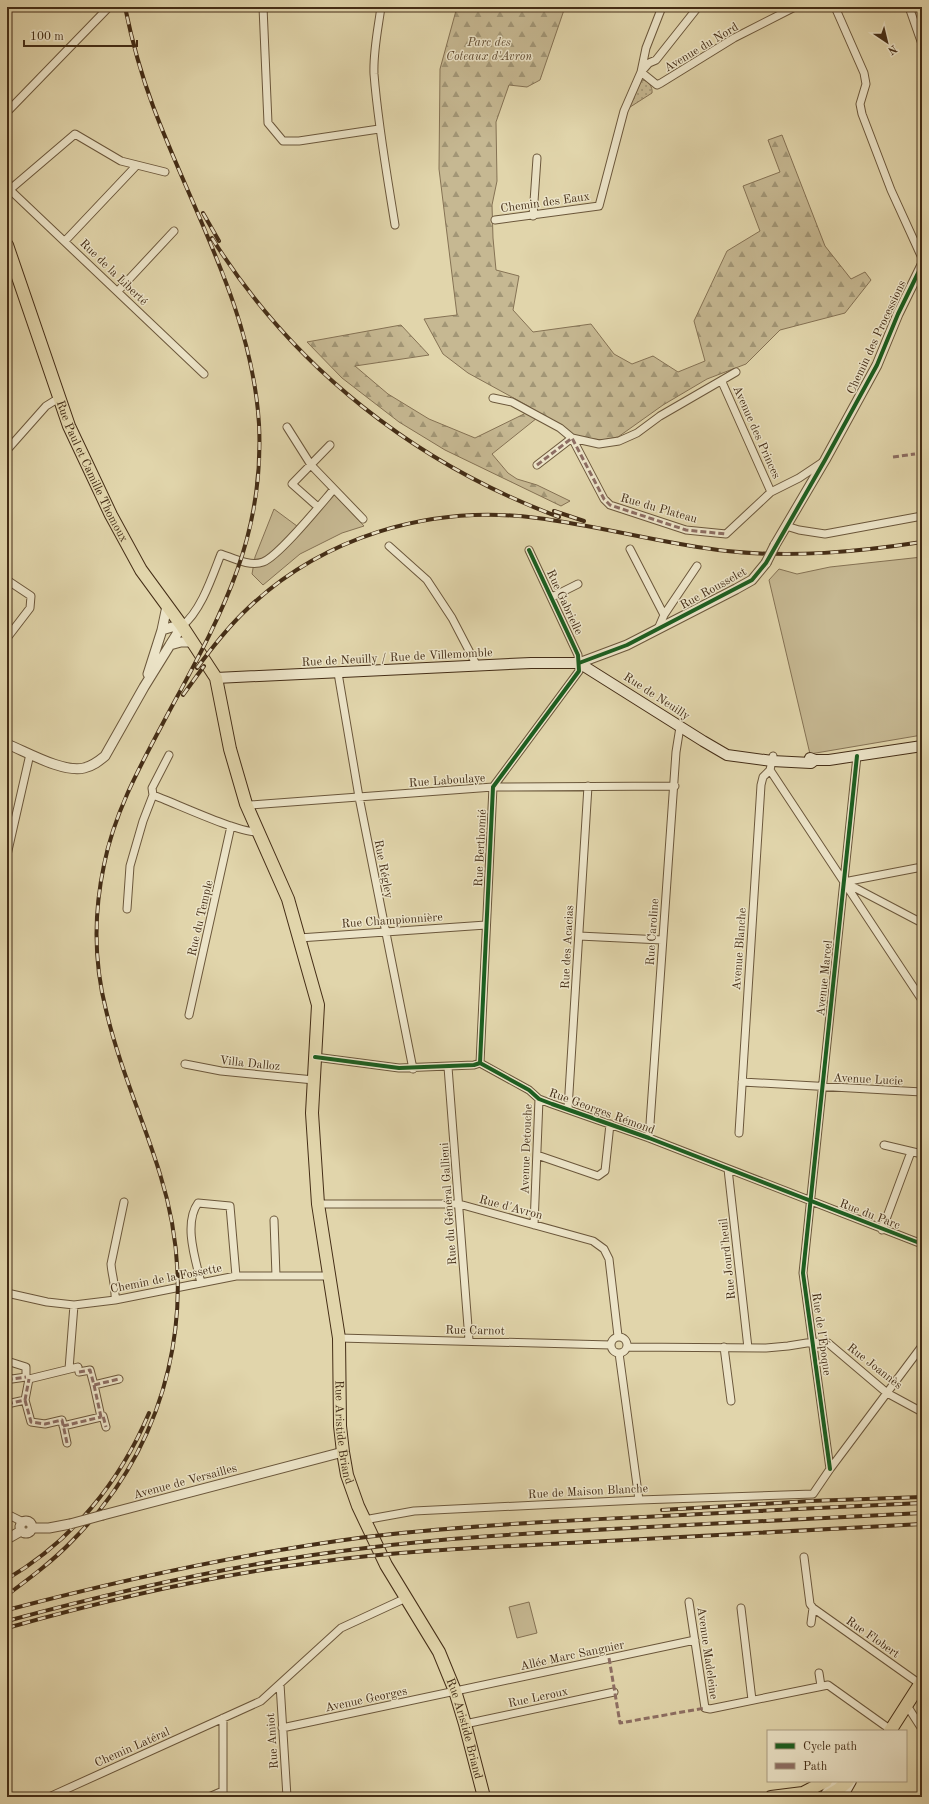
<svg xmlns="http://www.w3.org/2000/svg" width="929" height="1804" font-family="'Old Standard TT',serif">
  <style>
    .grass { fill: url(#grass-dots); stroke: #857254 }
    .forest { fill: url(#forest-firs); stroke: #857254 }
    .garden { fill: #c6b892; stroke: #857254 }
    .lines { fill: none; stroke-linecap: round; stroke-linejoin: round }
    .minor-casing { stroke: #6b573b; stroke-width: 9 }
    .tertiary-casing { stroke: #6b573b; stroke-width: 11 }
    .secondary-casing { stroke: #442d16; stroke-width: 12 }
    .primary-casing { stroke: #442d16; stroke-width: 14 }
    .minor { stroke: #ece4c8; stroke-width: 7 }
    .tertiary { stroke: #ece4c8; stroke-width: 9 }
    .secondary { stroke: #ece4c8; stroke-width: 10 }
    .primary { stroke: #e1d5ab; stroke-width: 12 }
    .rail-casing { stroke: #442d16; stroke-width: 4 }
    .rail { stroke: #ece4c8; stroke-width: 2.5; stroke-dasharray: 8; stroke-linecap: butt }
    .tertiary-bridge-casing { stroke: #6b573b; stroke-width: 11; stroke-linecap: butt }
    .tertiary-bridge { stroke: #ece4c8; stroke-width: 9 }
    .quiet { stroke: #8d6e63; stroke-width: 3; stroke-dasharray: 6 3; stroke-linecap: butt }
    .cycleway-casing { stroke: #ece4c8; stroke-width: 6 }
    .cycleway { stroke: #1b5e20; stroke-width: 4 }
    .labels { text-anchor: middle; stroke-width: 3; stroke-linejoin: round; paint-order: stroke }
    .park-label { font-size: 12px; font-style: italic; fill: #5e492f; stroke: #ece4c8 }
    .street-label { font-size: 12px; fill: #442d16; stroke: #ece4c8 }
  </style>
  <defs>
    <pattern id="grass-dots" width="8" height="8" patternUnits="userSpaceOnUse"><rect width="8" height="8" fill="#c6b892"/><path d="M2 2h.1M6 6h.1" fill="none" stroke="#a29676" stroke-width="1.8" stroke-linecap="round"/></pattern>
    <pattern id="forest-firs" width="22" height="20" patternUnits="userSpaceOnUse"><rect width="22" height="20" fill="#c6b892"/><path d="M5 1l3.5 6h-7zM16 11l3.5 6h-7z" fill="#a29676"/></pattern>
  </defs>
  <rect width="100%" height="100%" fill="#e1d5ab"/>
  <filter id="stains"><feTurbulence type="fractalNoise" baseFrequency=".005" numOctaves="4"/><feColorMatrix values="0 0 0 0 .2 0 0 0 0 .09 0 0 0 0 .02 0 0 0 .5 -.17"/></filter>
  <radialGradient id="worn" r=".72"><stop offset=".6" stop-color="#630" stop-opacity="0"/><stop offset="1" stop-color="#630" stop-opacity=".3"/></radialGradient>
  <!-- grass -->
  <path class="grass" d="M642 80C648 80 653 87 652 93L627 109Z"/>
  <!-- forest -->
  <path class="forest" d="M457 7H565L540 80 527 87 509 85 496 122 497 181 492 205 493 238 496 270 519 276 513 310 533 332 591 324 614 354 632 364 653 356 678 372 705 361 694 321 727 251 760 231 743 186 780 172 768 140 782 135 825 246 851 279 865 272 871 280 845 313 780 330 746 364 707 379 663 405 618 437 603 440 577 437 542 414 492 454 508 473 517 479 537 485 570 501 561 506 445 450 399 422 342 378 307 342 401 325 429 355 355 366 388 394 429 419 475 438 524 414 530 407 468 373 443 354 424 319 457 315 439 169 440 69Z"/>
  <!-- garden -->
  <path class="garden" d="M333 493 364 526 342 533 300 554 263 585 252 574 255 557 274 509 301 529Z
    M922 557V735L810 754 769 580 779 569 797 574 830 567Z
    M529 1602 537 1633 517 1638 509 1607Z"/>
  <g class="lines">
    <!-- minor casing -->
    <g class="minor-casing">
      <path id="minor" d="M263 7 268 123 283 141H299L379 129
        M381 7C378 29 373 52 374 74 378 125 387 175 395 225
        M835 7 864 73 866 84 860 104 862 114 891 190 922 258
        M909 7 922 44
        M642 71 649 63 656 60 698 7
        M641 72 657 85 661 83 734 38 795 7
        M7 112 108 8
        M7 187 204 374
        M7 192 75 134 121 161 165 172
        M533 216 537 158
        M495 220 599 206 624 111 641 72 646 48 662 7
        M65 241 136 166
        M118 291 174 231
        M722 382 771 492
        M493 398 512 402 560 428 572 438 599 444 619 441 637 433 660 416 736 372
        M287 427 311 465 363 519
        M7 450 46 406 59 398
        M537 465 572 438 604 499 610 505 686 530 726 534 771 492 799 478 823 462
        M318 507 292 484 330 445
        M786 526 799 530 825 534 922 516
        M389 546 427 580 452 618 477 666
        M630 549 664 615
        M7 580 31 596 30 608 7 638
        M552 597 578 584
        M182 626C201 611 212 577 221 554 233 558 250 567 263 562 279 556 321 504 334 489
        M658 629 664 615 697 566
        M338 673 359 797 413 1069
        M169 755 152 788 153 795C175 803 238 833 258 832
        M773 756 770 770 922 1000
        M246 804 251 805 493 787 675 786
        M7 855 30 754
        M844 882 922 923
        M844 882 922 867
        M127 909 130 866 143 821 153 795
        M579 936 662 940
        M299 938 486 925
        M189 1015 231 826
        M315 1057 399 1068 474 1065 480 1063 529 1090 539 1099 552 1104 649 1138 922 1244
        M480 1063 493 787 579 671 578 655 529 550
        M185 1064 221 1071 314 1080
        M448 1067 469 1340
        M742 1082 922 1092
        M568 1109 588 786
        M739 1133 761 785 763 777 770 770
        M649 1138 676 752 680 727
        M884 1145 922 1154
        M537 1155 598 1176 605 1171 610 1124
        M728 1169 748 1348
        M318 1204H459L593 1241 604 1249 609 1259 618 1336
        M274 1220 276 1276
        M534 1225 539 1099
        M882 1230 911 1152
        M201 1283C196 1261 183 1224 198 1203L230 1206 236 1276
        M7 1293 47 1302 74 1305 115 1300 236 1276H330
        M115 1300C116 1285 112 1277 111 1264L124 1202
        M611 1345a8 8 0 1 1 16 0a8 8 0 1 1-16 0Z
        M339 1338 611 1345
        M627 1347 766 1348 788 1346 813 1342 828 1343 887 1393 922 1412
        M724 1347 731 1401
        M619 1353 639 1500
        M7 1361 26 1367V1377L29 1379 78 1367
        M69 1369 74 1305
        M79 1372 90 1370 94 1385 119 1379
        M7 1377 12 1379 26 1377
        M94 1385 101 1417 103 1416 106 1427
        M25 1400 31 1422 45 1424 62 1420 67 1443
        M7 1404 25 1400 29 1379
        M63 1426 101 1417
        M830 1469 803 1273 857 756
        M7 1514 23 1522
        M364 1520 414 1511 639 1500 813 1494 830 1469 922 1346
        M804 1557 810 1604 813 1608 811 1623
        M689 1602 705 1708 710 1709 828 1685 891 1730
        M741 1608 752 1700
        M813 1608 920 1684
        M819 1673 821 1686
        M280 1684 287 1797
        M906 1704 922 1729
        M223 1718V1797
        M465 1724 614 1692
        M282 1728 695 1640
        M49 1797 261 1701 341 1628 406 1598
        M209 1797 223 1791"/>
    </g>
    <!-- tertiary casing -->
    <g class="tertiary-casing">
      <path id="tertiary" d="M775 545 825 460 877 365 898 314 922 265
        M162 630 167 606
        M170 645 182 626
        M579 663 627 645 736 589 752 580 766 563
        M148 674 162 630 172 627 182 626
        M7 744C27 752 63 773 84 768 93 766 99 761 105 756L144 687 170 645 181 642H192
        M103 1515 343 1452
        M20 1527a6 6 0 1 1 12 0a6 6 0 1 1-12 0Z
        M32 1528H49L70 1524
        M7 1539 21 1531"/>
    </g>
    <!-- secondary casing -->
    <g class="secondary-casing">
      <path id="secondary" d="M216 678 531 663H579L703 741 727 755 772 761 811 763 815 760
        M810 758 815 760H829L922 746
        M824 1797 836 1781
        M842 1797 851 1781"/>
    </g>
    <!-- primary casing -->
    <g class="primary-casing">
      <g id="primary">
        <path id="s1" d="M7 245 69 426 111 515 141 570 182 626 216 678 230 749 246 804 288 899 318 1005 312 1113 318 1204 339 1338 340 1426 343 1452 347 1475 358 1506 386 1565 439 1652 455 1691 465 1724 484 1797"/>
        <path d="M890 1731 922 1681"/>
        <path d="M771 1797 803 1793 826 1781"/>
        <path d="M826 1797 839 1789 848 1781"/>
      </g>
    </g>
    <!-- minor -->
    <use href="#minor" class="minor"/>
    <!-- tertiary -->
    <use href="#tertiary" class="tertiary"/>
    <!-- secondary -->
    <use href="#secondary" class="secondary"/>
    <!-- primary -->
    <use href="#primary" class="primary"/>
    <!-- rail casing -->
    <g class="rail-casing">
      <path id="rail" d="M203 213 219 241
        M212 238C293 368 416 464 559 517
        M554 511 584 521
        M197 668C211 649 225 631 242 614 319 537 430 504 537 518 601 526 663 544 727 551 792 558 857 552 922 542
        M183 695 204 666
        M662 1510 810 1501 922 1497
        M7 1579C72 1541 120 1482 149 1413
        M7 1595C30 1578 53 1561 73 1540 170 1442 201 1305 160 1174 143 1119 119 1066 106 1010 94 963 94 912 104 865 114 814 139 768 163 723 217 622 265 543 259 424 252 310 192 211 153 106 141 74 132 41 125 7
        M7 1610C125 1579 245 1553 366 1537 458 1526 551 1521 644 1517 737 1512 829 1507 922 1503
        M7 1621C125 1589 245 1562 366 1548 460 1536 554 1532 648 1527 740 1522 831 1517 922 1513
        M7 1628C106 1600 208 1576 311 1563 403 1550 496 1547 588 1542 700 1537 811 1530 922 1524"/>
    </g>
    <!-- rail -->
    <use href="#rail" class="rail"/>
    <!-- tertiary-bridge casing -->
    <g class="tertiary-bridge-casing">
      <path id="tertiary-bridge" d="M766 563 775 545
        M70 1524 103 1515"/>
    </g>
    <!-- tertiary-bridge -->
    <use href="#tertiary-bridge" class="tertiary-bridge"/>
    <!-- quiet -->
    <path class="quiet" d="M893 457 915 454
      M537 465 572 438 604 499 610 505 686 530 726 534
      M79 1372 90 1370 94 1385 119 1379
      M7 1377 12 1379 26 1377
      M94 1385 101 1417 103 1416 106 1427
      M25 1400 31 1422 45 1424 62 1420 67 1443
      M7 1404 25 1400 29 1379
      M63 1426 101 1417
      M609 1658 620 1723 705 1708"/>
    <!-- cycleway casing -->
    <g class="cycleway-casing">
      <path id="cycleway" d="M579 663 627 645 752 580 766 563 825 460 877 365 898 314 922 265
        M315 1057 399 1068 474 1065 480 1063 529 1090 539 1099 552 1104 649 1138 922 1244
        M480 1063 493 787 579 671 578 655 529 550
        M830 1469 803 1273 857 756"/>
    </g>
    <!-- cycleway -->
    <use href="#cycleway" class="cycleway"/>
  </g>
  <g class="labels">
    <!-- park labels -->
    <g class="park-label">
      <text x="489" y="46">Parc des<tspan x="489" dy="14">Coteaux d'Avron</tspan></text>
    </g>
    <!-- street labels -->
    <g class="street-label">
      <text transform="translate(701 47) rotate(-31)" y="4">Avenue du Nord</text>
      <text transform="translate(545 202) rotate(-8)" y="4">Chemin des Eaux</text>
      <text transform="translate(114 272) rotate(44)" y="4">Rue de la Liberté</text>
      <text transform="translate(876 337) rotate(-65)" y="4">Chemin des Processions</text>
      <text transform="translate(757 432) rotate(66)" y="4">Avenue des Princes</text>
      <text dy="4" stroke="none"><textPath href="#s1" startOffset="242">Rue Paul et Camille Thomoux</textPath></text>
      <text transform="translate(659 508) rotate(16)" y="4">Rue du Plateau</text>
      <text transform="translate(713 588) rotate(-29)" y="4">Rue Rousselet</text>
      <text transform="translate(565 602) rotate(65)" y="4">Rue Gabrielle</text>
      <text transform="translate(397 657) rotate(-3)" y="4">Rue de Neuilly / Rue de Villemomble</text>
      <text transform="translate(657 696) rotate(33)" y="4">Rue de Neuilly</text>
      <text transform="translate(447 780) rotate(-4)" y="4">Rue Laboulaye</text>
      <text transform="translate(480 848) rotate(-87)" y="4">Rue Berthomié</text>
      <text transform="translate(384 869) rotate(79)" y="4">Rue Régley</text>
      <text transform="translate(200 918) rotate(-77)" y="4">Rue du Temple</text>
      <text transform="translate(392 920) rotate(-4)" y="4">Rue Championnière</text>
      <text transform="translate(652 932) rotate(-86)" y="4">Rue Caroline</text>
      <text transform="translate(567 947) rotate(-87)" y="4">Rue des Acacias</text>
      <text transform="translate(739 949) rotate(-86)" y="4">Avenue Blanche</text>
      <text transform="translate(824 978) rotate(-84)" y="4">Avenue Marcel</text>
      <text transform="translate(250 1063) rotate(6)" y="4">Villa Dalloz</text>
      <text transform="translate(868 1079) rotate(3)" y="4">Avenue Lucie</text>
      <text transform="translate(602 1111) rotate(20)" y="4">Rue Georges Rémond</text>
      <text transform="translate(526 1149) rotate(-88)" y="4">Avenue Detouche</text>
      <text transform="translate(448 1204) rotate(-94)" y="4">Rue du Général Gallieni</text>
      <text transform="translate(511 1207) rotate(15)" y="4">Rue d'Avron</text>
      <text transform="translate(870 1214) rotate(21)" y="4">Rue du Parc</text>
      <text transform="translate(727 1259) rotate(-96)" y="4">Rue Jourd'heuil</text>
      <text transform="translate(166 1278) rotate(-11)" y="4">Chemin de la Fossette</text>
      <text transform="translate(475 1330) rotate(1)" y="4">Rue Carnot</text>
      <text transform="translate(822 1334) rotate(82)" y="4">Rue de l'Époque</text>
      <text transform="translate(875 1366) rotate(38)" y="4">Rue Joannès</text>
      <text dy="4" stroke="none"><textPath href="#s1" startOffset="1257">Rue Aristide Briand</textPath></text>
      <text transform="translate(185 1481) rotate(-15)" y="4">Avenue de Versailles</text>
      <text transform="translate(588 1491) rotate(-3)" y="4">Rue de Maison Blanche</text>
      <text transform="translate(873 1637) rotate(35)" y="4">Rue Flobert</text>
      <text transform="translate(708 1653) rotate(82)" y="4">Avenue Madeleine</text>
      <text transform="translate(572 1655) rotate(-12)" y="4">Allée Marc Sangnier</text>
      <text transform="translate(538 1697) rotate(-12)" y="4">Rue Leroux</text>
      <text transform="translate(366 1699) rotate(-12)" y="4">Avenue Georges</text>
      <text dy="4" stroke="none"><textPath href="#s1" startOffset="1581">Rue Aristide Briand</textPath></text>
      <text transform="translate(272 1741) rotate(-94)" y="4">Rue Amiot</text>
      <text transform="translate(132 1747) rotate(-24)" y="4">Chemin Latéral</text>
    </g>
  </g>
  <!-- margin -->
  <rect width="929" height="1804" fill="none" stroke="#e1d5ab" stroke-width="24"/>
  <rect x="8" y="8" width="913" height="1788" fill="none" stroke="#442d16" stroke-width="2"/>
  <rect x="12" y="12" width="905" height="1780" fill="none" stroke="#442d16"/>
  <!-- legend -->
  <rect x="767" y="1730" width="140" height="52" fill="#ece4c8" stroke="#a99b81"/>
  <rect x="775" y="1743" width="20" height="6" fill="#1b5e20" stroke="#a99b81"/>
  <text x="803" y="1750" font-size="12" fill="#442d16">Cycle path</text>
  <rect x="775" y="1763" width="20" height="6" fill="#8d6e63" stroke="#a99b81"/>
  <text x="803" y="1770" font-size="12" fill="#442d16">Path</text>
  <!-- north arrow -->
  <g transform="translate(887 42) rotate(145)" stroke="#ece4c8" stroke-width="3" paint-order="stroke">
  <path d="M0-3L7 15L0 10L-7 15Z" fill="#442d16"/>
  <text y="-6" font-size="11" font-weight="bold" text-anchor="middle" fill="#442d16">N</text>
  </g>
  <!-- scale -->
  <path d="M24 40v6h113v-6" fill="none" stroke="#442d16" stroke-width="2"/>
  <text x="30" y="40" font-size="12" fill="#442d16" stroke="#ece4c8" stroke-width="3" paint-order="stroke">100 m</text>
  <rect width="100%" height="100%" filter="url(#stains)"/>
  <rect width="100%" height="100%" fill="url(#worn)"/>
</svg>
